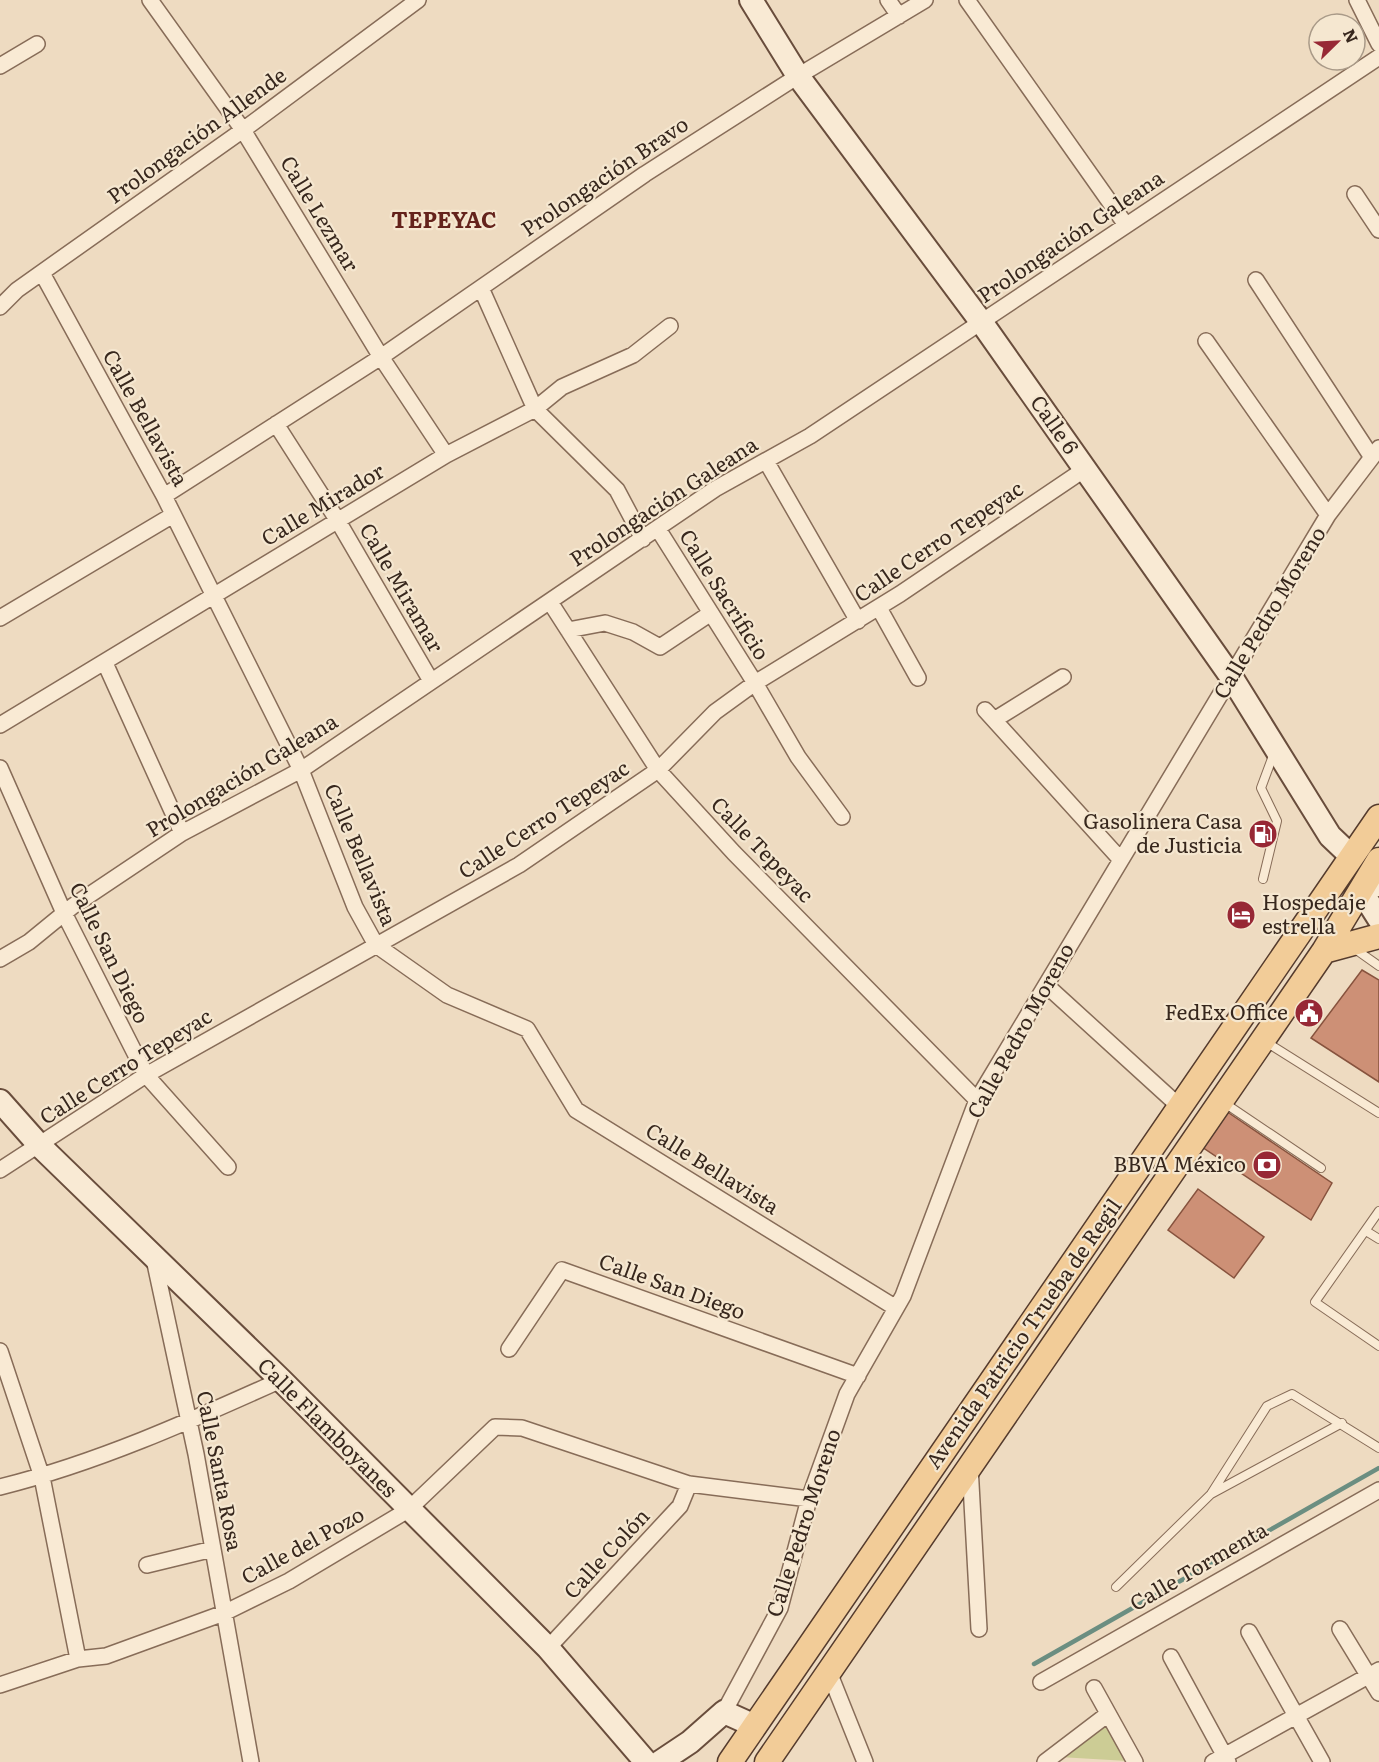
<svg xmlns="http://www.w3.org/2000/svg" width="1379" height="1762" font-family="Literata,serif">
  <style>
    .green { fill: #cccc95 }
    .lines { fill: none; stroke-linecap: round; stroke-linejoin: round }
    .stream { stroke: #6b8e81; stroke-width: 4.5 }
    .building { fill: #cd9076; stroke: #87533e; stroke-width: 1.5 }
    .lane-casing { stroke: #876c58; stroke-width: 10 }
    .street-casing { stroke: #876c58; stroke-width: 18 }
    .secondary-casing { stroke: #694d3c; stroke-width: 26 }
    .primary-casing { stroke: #553b2d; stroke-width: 27 }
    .lane { stroke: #f9ead4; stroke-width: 8 }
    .street { stroke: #f9ead4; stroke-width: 15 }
    .secondary { stroke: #f9ead4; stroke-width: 22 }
    .primary { stroke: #f2cc98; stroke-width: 24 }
    .labels { text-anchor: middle; stroke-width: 4.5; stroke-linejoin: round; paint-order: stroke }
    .street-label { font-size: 21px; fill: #37271d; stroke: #f5e7d0 }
    .poi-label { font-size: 21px; fill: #37271d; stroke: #f5e7d0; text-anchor: end }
    .neighbourhood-label { font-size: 22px; font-weight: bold; fill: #64231c; stroke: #f5e7d0 }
  </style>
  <rect width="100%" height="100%" fill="#eedbc1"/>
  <!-- green -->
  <path class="green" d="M1106 1723 1128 1761 1059 1757Z"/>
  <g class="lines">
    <!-- stream -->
    <path class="stream" d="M1034 1664 1379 1468"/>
  </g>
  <!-- building -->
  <path class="building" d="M1362 970 1379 980V1082L1311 1038Z
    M1226 1111 1332 1183 1311 1220 1202 1147Z
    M1198 1189 1264 1237 1234 1278 1168 1230Z"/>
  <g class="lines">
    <!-- lane casing -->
    <g class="lane-casing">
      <path id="lane" d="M1263 879 1277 821 1261 788 1274 753
        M1355 949 1379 966
        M1266 1042 1379 1113
        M1223 1102 1321 1168
        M1379 1211 1315 1302 1379 1346
        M1366 1231 1379 1239
        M1211 1494 1342 1423
        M1116 1587 1211 1494 1267 1406 1292 1394 1379 1448"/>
    </g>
    <!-- street casing -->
    <g class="street-casing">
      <path id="street" d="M150 0 243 130 381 357 446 455
        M888 0 899 16
        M967 0 1126 225
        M1357 0 1379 44
        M0 66 37 44
        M1355 194 1379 230
        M42 273 164 496 301 770 355 907 376 945 447 995 527 1029 576 1110 896 1308
        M1256 280 1371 456
        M481 288 535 409 617 490 643 539
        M0 307 17 290 243 130 418 0
        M1206 341 1328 515
        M276 424 338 521 431 681
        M766 461 858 621
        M164 496 381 357 645 174 798 76 925 0
        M658 529 755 683 798 757 842 817
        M550 602 658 770 734 853 977 1100
        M879 608 918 678
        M0 618 173 515
        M568 630 605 623 633 632 660 647 711 613
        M105 663 182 833
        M985 710 1121 860
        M994 720 1063 677
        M0 725 446 455 535 409 562 387 633 355 670 326
        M0 768 64 913 146 1075 228 1167
        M0 959 29 942 73 906 182 833 301 770 715 489 810 436 1379 57
        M1046 985 1180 1107
        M0 1170 146 1075 519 865 658 770 715 712 755 683 900 594 1085 469
        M154 1259 196 1454 251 1762
        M509 1349 562 1270 858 1376
        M0 1351 42 1477 78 1659
        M970 1466 979 1629
        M0 1487C97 1463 190 1421 281 1380
        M147 1565 213 1549
        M1340 1629 1379 1693
        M1249 1632 1322 1762
        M548 1648 680 1506 689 1484
        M1171 1657 1228 1762
        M829 1672 865 1762
        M1041 1682 1379 1490
        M0 1685 78 1659 106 1656 224 1613 289 1581 408 1510 495 1427 522 1428 689 1484 809 1499
        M1094 1688 1135 1762
        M724 1712 780 1608 809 1499 847 1394 903 1296 977 1100 1328 515 1379 448
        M1045 1762 1108 1714
        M1213 1762 1379 1670"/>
    </g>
    <!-- secondary casing -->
    <g class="secondary-casing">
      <path id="secondary" d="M751 0 798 76 982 323 1232 678 1330 836 1350 855
        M1379 885 1364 887 1367 900 1379 919
        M0 1101 40 1146 281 1380 548 1648 646 1762
        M660 1762 690 1742 724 1712 755 1726"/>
    </g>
    <!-- primary casing -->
    <g class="primary-casing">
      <path id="primary" d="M1324 951 1379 936
        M730 1762 1379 817
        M767 1762 1324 951 1379 860"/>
    </g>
    <!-- lane -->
    <use href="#lane" class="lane"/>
    <!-- street -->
    <use href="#street" class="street"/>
    <!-- secondary -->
    <use href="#secondary" class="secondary"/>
    <!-- primary -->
    <use href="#primary" class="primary"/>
  </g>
  <!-- icons -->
  <defs>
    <g id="fuel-disc" transform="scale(1.5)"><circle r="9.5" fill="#972835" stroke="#f5e7d0"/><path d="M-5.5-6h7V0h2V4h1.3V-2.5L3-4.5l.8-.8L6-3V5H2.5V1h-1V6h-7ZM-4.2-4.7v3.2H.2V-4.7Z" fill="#fff"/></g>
    <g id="hotel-disc" transform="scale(1.5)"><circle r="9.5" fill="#972835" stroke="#f5e7d0"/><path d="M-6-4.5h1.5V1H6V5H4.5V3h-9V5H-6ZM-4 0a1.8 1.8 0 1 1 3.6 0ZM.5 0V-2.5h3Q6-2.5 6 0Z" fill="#fff"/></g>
    <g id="civic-disc" transform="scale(1.5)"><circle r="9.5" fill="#972835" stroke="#f5e7d0"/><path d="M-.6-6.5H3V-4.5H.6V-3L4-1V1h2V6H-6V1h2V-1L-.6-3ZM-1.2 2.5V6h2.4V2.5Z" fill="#fff"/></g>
    <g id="bank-disc" transform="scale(1.5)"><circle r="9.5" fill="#972835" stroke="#f5e7d0"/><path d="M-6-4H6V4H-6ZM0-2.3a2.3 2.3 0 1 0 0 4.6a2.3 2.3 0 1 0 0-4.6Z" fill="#fff"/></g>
  </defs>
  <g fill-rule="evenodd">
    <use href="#fuel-disc" x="1263" y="834"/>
    <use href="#hotel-disc" x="1241" y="915"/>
    <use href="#civic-disc" x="1309" y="1013"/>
    <use href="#bank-disc" x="1267" y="1165"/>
  </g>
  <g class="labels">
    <!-- street labels -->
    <g class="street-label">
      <text transform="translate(197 136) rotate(-36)" y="7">Prolongación Allende</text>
      <text transform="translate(605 177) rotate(-34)" y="7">Prolongación Bravo</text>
      <text transform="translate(319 214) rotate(59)" y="7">Calle Lezmar</text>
      <text transform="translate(1071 237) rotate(-34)" y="7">Prolongación Galeana</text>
      <text transform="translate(145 418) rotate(61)" y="7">Calle Bellavista</text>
      <text transform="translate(1054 425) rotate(55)" y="7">Calle 6</text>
      <text transform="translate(664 502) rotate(-33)" y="7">Prolongación Galeana</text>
      <text transform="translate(323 505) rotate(-31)" y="7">Calle Mirador</text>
      <text transform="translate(939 542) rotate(-34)" y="7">Calle Cerro Tepeyac</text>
      <text transform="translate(401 588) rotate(60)" y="7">Calle Miramar</text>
      <text transform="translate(724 595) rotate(58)" y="7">Calle Sacrificio</text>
      <text transform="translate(1270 613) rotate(-59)" y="7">Calle Pedro Moreno</text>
      <text transform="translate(242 776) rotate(-31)" y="7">Prolongación Galeana</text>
      <text transform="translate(544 820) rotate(-33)" y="7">Calle Cerro Tepeyac</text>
      <text transform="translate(762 850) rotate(46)" y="7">Calle Tepeyac</text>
      <text transform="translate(360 855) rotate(67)" y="7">Calle Bellavista</text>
      <text transform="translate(109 953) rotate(64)" y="7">Calle San Diego</text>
      <text transform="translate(1021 1031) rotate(-61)" y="7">Calle Pedro Moreno</text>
      <text transform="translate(126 1067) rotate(-32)" y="7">Calle Cerro Tepeyac</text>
      <text transform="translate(712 1169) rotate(32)" y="7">Calle Bellavista</text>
      <text transform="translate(672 1287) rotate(20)" y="7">Calle San Diego</text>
      <text transform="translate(1024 1334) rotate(-55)" y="7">Avenida Patricio Trueba de Regil</text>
      <text transform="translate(327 1428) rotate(45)" y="7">Calle Flamboyanes</text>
      <text transform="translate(219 1471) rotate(79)" y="7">Calle Santa Rosa</text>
      <text transform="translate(804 1523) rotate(-72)" y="7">Calle Pedro Moreno</text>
      <text transform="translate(303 1546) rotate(-29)" y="7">Calle del Pozo</text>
      <text transform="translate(607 1554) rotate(-47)" y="7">Calle Colón</text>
      <text transform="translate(1199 1567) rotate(-30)" y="7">Calle Tormenta</text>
    </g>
    <!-- poi labels -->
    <g class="poi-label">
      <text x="1242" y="829">Gasolinera Casa<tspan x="1242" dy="24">de Justicia</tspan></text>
      <text x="1262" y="910" text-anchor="start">Hospedaje<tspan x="1262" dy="24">estrella</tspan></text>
      <text x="1288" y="1020">FedEx Office</text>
      <text x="1246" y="1172">BBVA México</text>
    </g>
    <!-- neighbourhood labels -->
    <g class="neighbourhood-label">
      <text x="444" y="228">TEPEYAC</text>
    </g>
  </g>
  <!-- north arrow -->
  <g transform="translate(1337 42) rotate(66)"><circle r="28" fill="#f5e7d0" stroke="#a99a88" stroke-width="1.5"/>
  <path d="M0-4.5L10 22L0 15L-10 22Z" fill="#972835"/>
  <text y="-9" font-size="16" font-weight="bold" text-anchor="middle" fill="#37271d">N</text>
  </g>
</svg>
